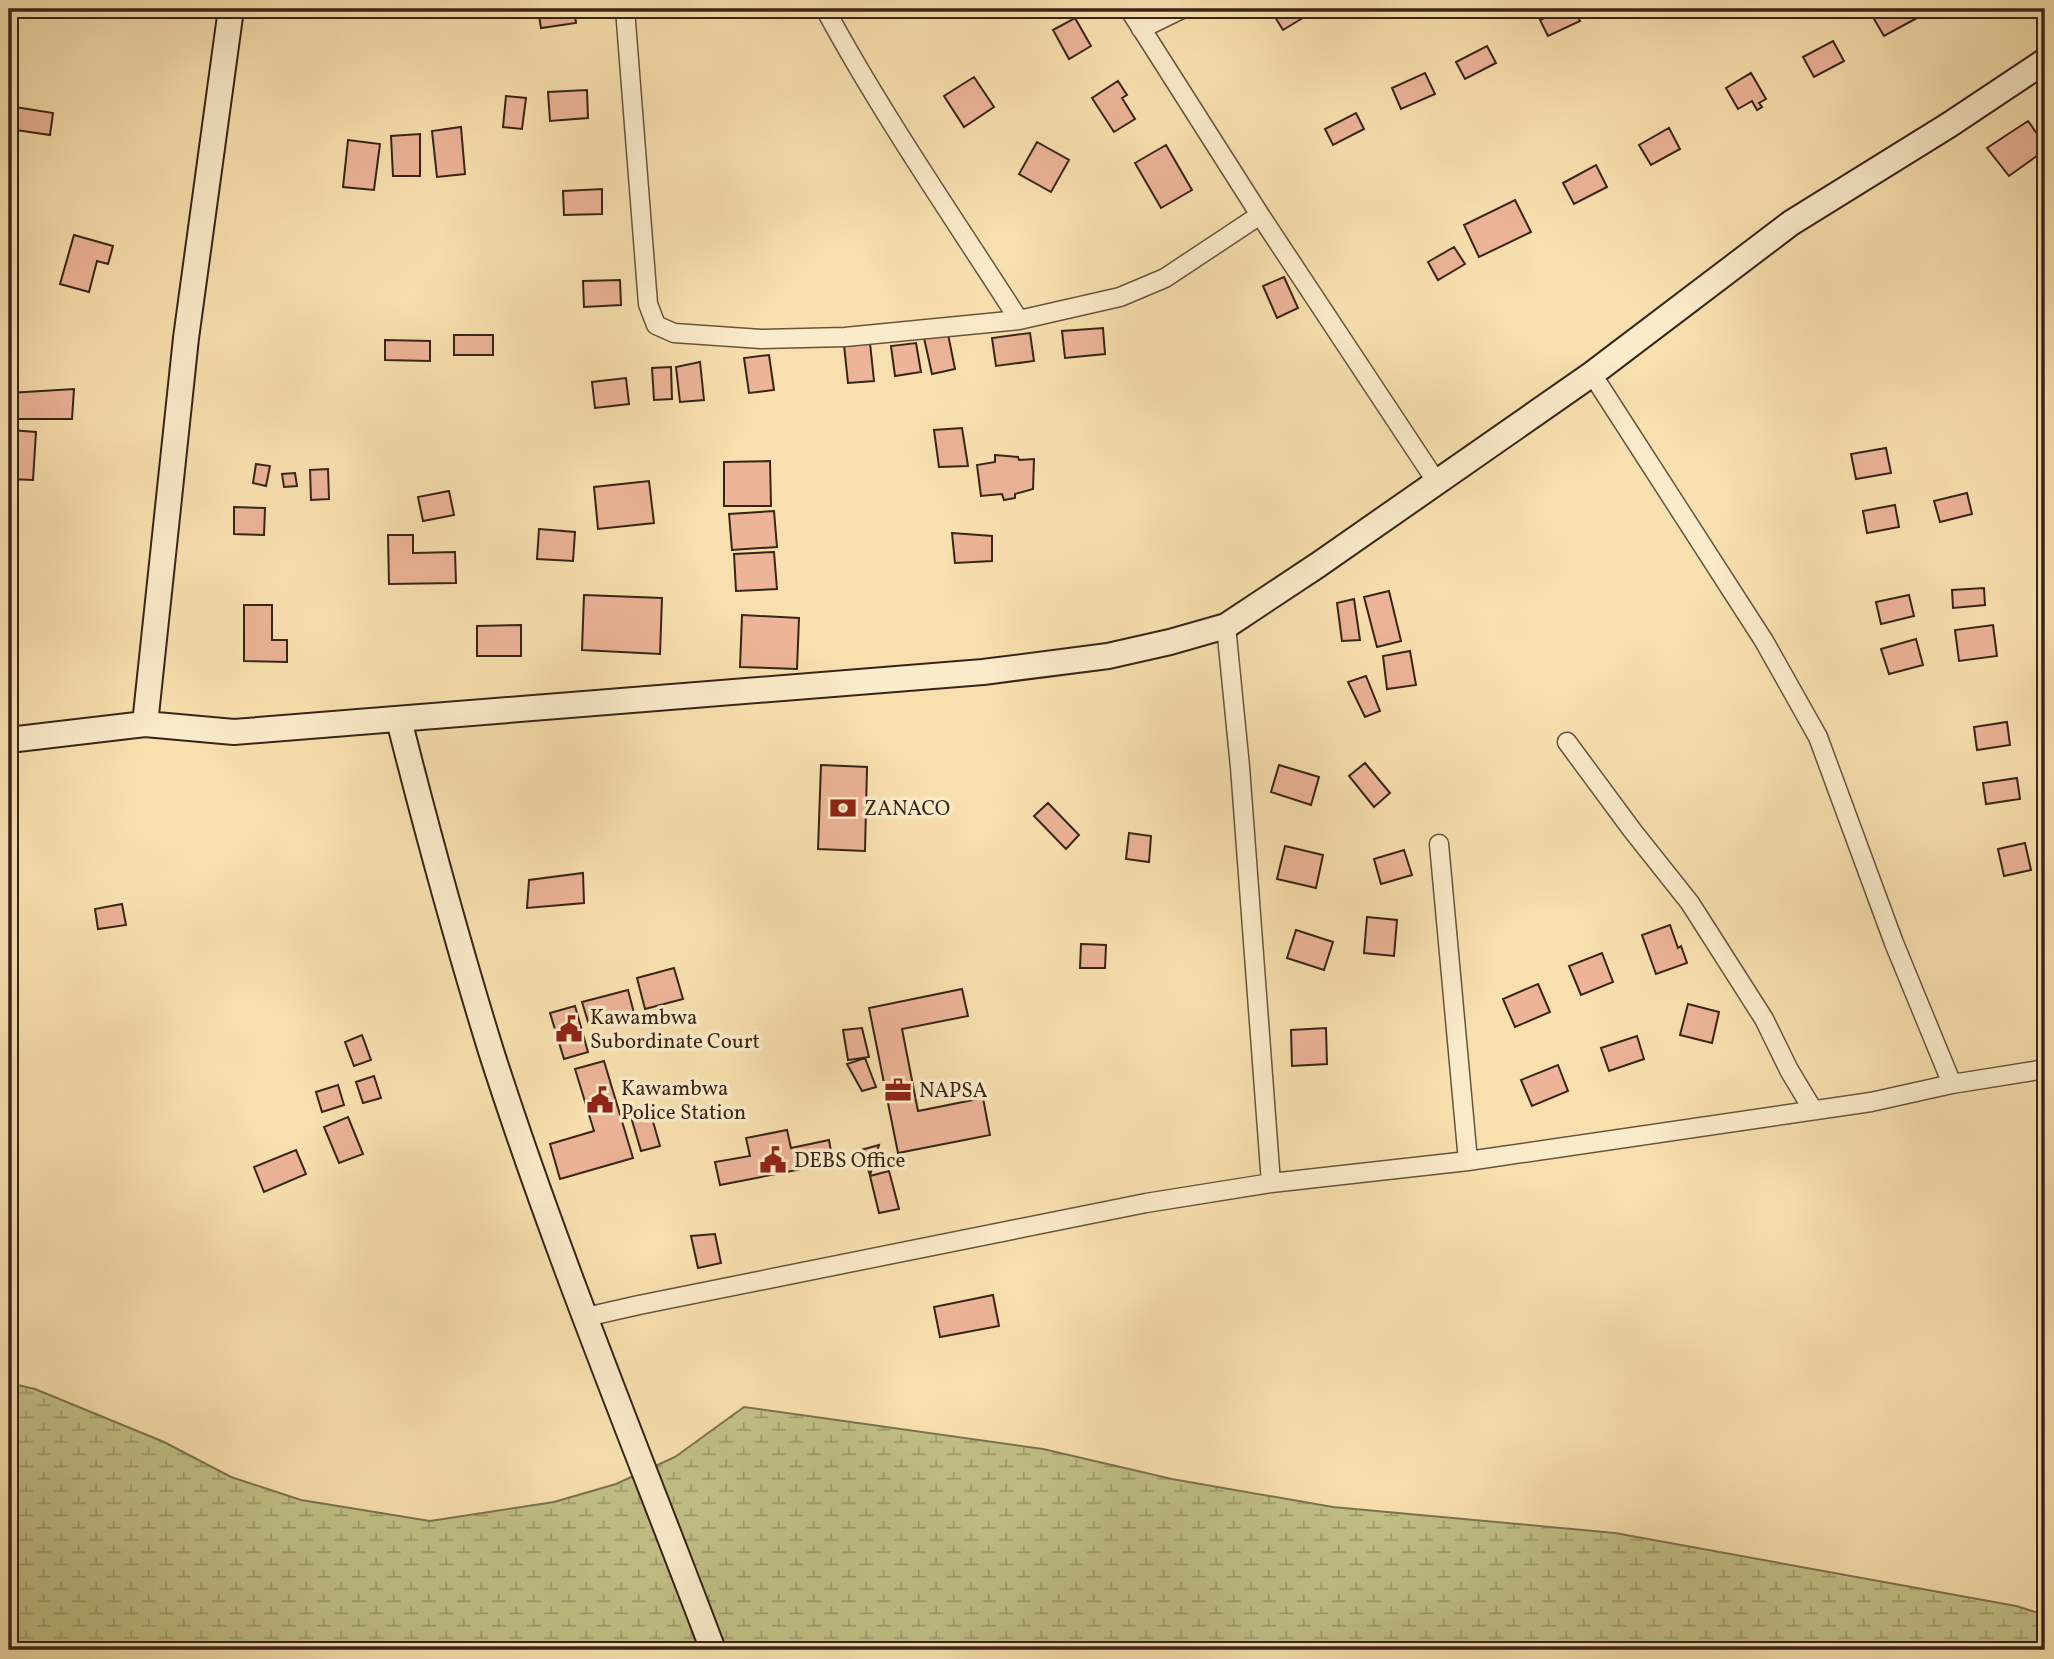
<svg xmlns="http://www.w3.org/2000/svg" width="2054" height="1659" font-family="Vollkorn,serif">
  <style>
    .wetland { fill: url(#wetland-marsh); stroke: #7c7350; stroke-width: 2 }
    .building { fill: #edb498; stroke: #372518; stroke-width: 2 }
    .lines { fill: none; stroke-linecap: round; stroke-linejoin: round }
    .street-casing { stroke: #67543e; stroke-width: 21 }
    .secondary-casing { stroke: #372518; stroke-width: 28 }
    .street { stroke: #faebca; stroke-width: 18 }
    .secondary { stroke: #faebca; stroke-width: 24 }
    .labels { text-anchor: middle; stroke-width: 7; stroke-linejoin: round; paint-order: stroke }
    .poi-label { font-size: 21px; fill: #372518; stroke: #faebca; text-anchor: start }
  </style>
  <defs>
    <pattern id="wetland-marsh" width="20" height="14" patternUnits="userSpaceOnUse" patternTransform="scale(1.75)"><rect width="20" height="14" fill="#c2c187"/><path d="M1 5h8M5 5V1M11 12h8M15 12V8" fill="none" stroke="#9e9d6d"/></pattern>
  </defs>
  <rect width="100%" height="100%" fill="#f8e0ae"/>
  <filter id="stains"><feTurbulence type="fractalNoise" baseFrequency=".00286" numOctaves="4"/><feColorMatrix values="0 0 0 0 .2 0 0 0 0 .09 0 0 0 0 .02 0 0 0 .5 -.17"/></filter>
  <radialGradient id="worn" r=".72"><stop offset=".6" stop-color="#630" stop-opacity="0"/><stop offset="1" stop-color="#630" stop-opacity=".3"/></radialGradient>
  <!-- wetland -->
  <path class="wetland" d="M9 1383 35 1389 164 1442 231 1477 301 1500 430 1521 554 1502 616 1484 675 1457 744 1407 1043 1449 1172 1479 1333 1507 1615 1533 2016 1606 2045 1615V1650H9Z"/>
  <!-- building -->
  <path class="building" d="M538 9H574L576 23 541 28Z
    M1270 9H1301L1306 16 1283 30Z
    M1564 9H1574L1580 21 1548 36 1540 20Z
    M1893 9H1912L1917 18 1884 36 1874 19Z
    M1075 18 1091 46 1069 59 1053 30Z
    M1833 41 1844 61 1814 77 1803 57Z
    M1487 46 1496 63 1465 79 1456 62Z
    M1425 73 1435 94 1401 109 1392 88Z
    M1751 73 1766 99 1759 103 1762 107 1757 110 1752 101 1738 109 1726 88Z
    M974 77 994 107 964 127 944 96Z
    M1118 81 1127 95 1122 98 1135 119 1114 132 1092 98Z
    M587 90 588 118 550 121 548 92Z
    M506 96 526 98 522 129 503 127Z
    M9 106 53 113 50 135 9 129Z
    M1356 113 1364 129 1333 145 1325 129Z
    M2028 121 2045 145V150L2009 176 1987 148Z
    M461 127 465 174 437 177 432 131Z
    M1669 128 1680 149 1651 165 1639 145Z
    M420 134V176H393L391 136Z
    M348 140 380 144 374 190 343 187Z
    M1037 142 1069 160 1051 192 1019 174Z
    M1166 145 1192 190 1161 208 1135 163Z
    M1596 165 1607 187 1574 204 1563 183Z
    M602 189V214L564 215 563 191Z
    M1515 200 1531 232 1479 257 1464 225Z
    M74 235 113 246 108 264 97 261 89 292 60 284Z
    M1454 247 1465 264 1438 280 1428 262Z
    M1284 277 1298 308 1277 318 1263 286Z
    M620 280 621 305 584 307 583 281Z
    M1103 328 1105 354 1065 358 1062 331Z
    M1030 333 1034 361 996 366 992 338Z
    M948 334 955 369 932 374 924 338Z
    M454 335H493V355H454Z
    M385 340 430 341V361L385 360Z
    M870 343 874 381 848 383 844 345Z
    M916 343 921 372 895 376 891 346Z
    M769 355 774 390 749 393 744 358Z
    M700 362 704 400 680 402 676 367Z
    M671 367 672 399 654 400 652 368Z
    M626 378 629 404 595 408 592 382Z
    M74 389 72 419H9V393Z
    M962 428 968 466 939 467 934 430Z
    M10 430 36 432 33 480 9 479Z
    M1886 448 1891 473 1856 479 1851 454Z
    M995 455 1018 457 1019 460 1034 459 1033 489 1015 494V498L1004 500 1002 494 981 496 977 465 995 462Z
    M770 461 771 506H724V462Z
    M256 464 270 466 266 486 253 483Z
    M328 469 329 499 311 500 310 470Z
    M295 473 297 486 284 487 282 474Z
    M649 481 654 523 598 529 594 487Z
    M449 491 454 515 423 521 418 497Z
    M1967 493 1972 514 1940 522 1934 501Z
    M1895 505 1899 527 1867 533 1863 511Z
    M234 507 265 508 264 535 234 534Z
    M774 511 777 547 732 550 729 514Z
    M539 529 575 532 573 561 537 559Z
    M952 533 992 536V561L955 563Z
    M388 535H413V553L455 552 456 583 389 584Z
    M774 552 777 589 736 591 734 554Z
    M1984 588 1985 605 1953 608 1952 590Z
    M1389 591 1401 641 1377 647 1364 597Z
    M584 595 662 598 660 654 582 650Z
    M1909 595 1914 616 1881 624 1876 602Z
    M1354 599 1360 640 1342 641 1337 603Z
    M244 605H272V640H287V662L244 661Z
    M742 615 799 618 797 669 740 667Z
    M521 625V656H477V626Z
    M1993 625 1997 656 1959 661 1955 630Z
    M1916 639 1923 665 1889 674 1881 649Z
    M1410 651 1416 685 1387 689 1383 656Z
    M1366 676 1380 711 1365 717 1348 682Z
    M2007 722 2010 745 1977 750 1974 727Z
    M1365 763 1390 793 1374 807 1349 776Z
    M821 765 867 767 865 851 818 849Z
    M1279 765 1319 777 1311 805 1271 792Z
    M2017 778 2020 799 1986 804 1983 783Z
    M1048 803 1079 835 1066 849 1034 816Z
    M1129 833 1151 836 1149 862 1126 859Z
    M2025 843 2031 870 2004 876 1998 849Z
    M1285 846 1323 855 1316 888 1277 879Z
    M1404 850 1412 875 1381 884 1374 859Z
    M583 873 584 903 527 908 529 880Z
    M122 904 126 925 98 929 95 909Z
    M1367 917 1397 920 1394 956 1364 953Z
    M1670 925 1678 948 1681 946 1687 963 1656 974 1642 935Z
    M1296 930 1333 942 1324 970 1287 958Z
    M1081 944 1106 945 1105 968H1080Z
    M1602 953 1613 982 1581 995 1569 966Z
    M674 968 683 999 645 1009 637 978Z
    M1538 984 1550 1012 1515 1027 1503 999Z
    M962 989 968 1016 902 1029 918 1111 983 1098 990 1135 898 1153 869 1008Z
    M628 990 634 1013 589 1025 582 1002Z
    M1688 1004 1719 1012 1712 1043 1680 1035Z
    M575 1006 588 1052 564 1059 550 1013Z
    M862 1028 869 1057 848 1060 843 1030Z
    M1326 1028 1327 1064 1292 1066 1291 1030Z
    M362 1035 371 1060 354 1066 345 1042Z
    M1637 1036 1644 1059 1609 1071 1601 1048Z
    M865 1058 876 1087 862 1091 847 1064Z
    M604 1061 633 1158 560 1179 550 1144 594 1131 575 1069Z
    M1558 1065 1568 1091 1532 1106 1521 1080Z
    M374 1076 381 1098 363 1103 356 1082Z
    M338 1085 344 1105 322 1112 316 1092Z
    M650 1111 660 1146 641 1151 631 1117Z
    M348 1117 363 1154 339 1163 324 1127Z
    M787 1130 791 1148 829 1140 833 1163 720 1185 715 1162 750 1156 746 1138Z
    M879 1145 870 1175 861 1150Z
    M296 1150 306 1174 264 1192 254 1167Z
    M889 1171 899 1209 879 1213 870 1176Z
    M715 1234 721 1263 698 1268 691 1236Z
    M993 1295 999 1326 940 1337 934 1307Z"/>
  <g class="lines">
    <!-- street casing -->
    <g class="street-casing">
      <path id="street" d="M625 9 648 304 656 325 674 333 761 339 845 337 1019 320 1120 297 1165 278 1260 215
        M825 9C883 116 953 217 1019 320
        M1129 9 1260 215 1436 481
        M1141 29 1182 9
        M1592 374 1764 641 1818 737 1894 943 1952 1084
        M1226 626 1240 767 1271 1183
        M1567 742 1632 830 1690 903 1764 1019 1789 1070 1813 1110
        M1439 844 1468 1161
        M586 1317 639 1305 1146 1203 1271 1183 1468 1161 1871 1102 1952 1084 2045 1069"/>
    </g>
    <!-- secondary casing -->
    <g class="secondary-casing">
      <path id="secondary" d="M399 720C427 831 457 941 491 1051 556 1254 638 1451 713 1650
        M145 724 186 338 231 9
        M9 740 145 724 234 732 983 672 1108 656 1170 642 1226 626 1318 565 1592 374 1791 223 1949 125 2045 61"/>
    </g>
    <!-- street -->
    <use href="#street" class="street"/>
    <!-- secondary -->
    <use href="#secondary" class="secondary"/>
  </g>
  <!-- icons -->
  <defs>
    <g id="bank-bare" transform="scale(2.1)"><path d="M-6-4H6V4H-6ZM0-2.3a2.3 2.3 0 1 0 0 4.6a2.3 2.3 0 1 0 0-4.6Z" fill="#8f2418" stroke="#faebca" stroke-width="2.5" paint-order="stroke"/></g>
    <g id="civic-bare" transform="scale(2.1)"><path d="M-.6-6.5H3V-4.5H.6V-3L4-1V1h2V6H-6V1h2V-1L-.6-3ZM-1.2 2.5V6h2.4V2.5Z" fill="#8f2418" stroke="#faebca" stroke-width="2.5" paint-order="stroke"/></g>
    <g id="office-bare" transform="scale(2.1)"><path d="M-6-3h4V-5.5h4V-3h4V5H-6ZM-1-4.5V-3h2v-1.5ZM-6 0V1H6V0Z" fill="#8f2418" stroke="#faebca" stroke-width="2.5" paint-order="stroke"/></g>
  </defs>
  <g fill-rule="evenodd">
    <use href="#bank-bare" x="843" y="808"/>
    <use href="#civic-bare" x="569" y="1029"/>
    <use href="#office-bare" x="898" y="1090"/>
    <use href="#civic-bare" x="600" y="1100"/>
    <use href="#civic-bare" x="773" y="1160"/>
  </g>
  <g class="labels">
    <!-- poi labels -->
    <g class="poi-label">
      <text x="864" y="815">ZANACO</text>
      <text x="590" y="1024">Kawambwa<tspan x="590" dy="24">Subordinate Court</tspan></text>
      <text x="621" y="1095">Kawambwa<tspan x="621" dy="24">Police Station</tspan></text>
      <text x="919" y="1097">NAPSA</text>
      <text x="794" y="1167">DEBS Office</text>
    </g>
  </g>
  <!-- margin -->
  <rect width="2054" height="1659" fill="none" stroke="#f8e0ae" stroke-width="35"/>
  <rect x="10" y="10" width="2033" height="1638" fill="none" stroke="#372518" stroke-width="3.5"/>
  <rect x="18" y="18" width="2019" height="1624" fill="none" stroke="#372518" stroke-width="2"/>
  <rect width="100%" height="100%" filter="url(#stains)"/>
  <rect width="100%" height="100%" fill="url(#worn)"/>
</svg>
